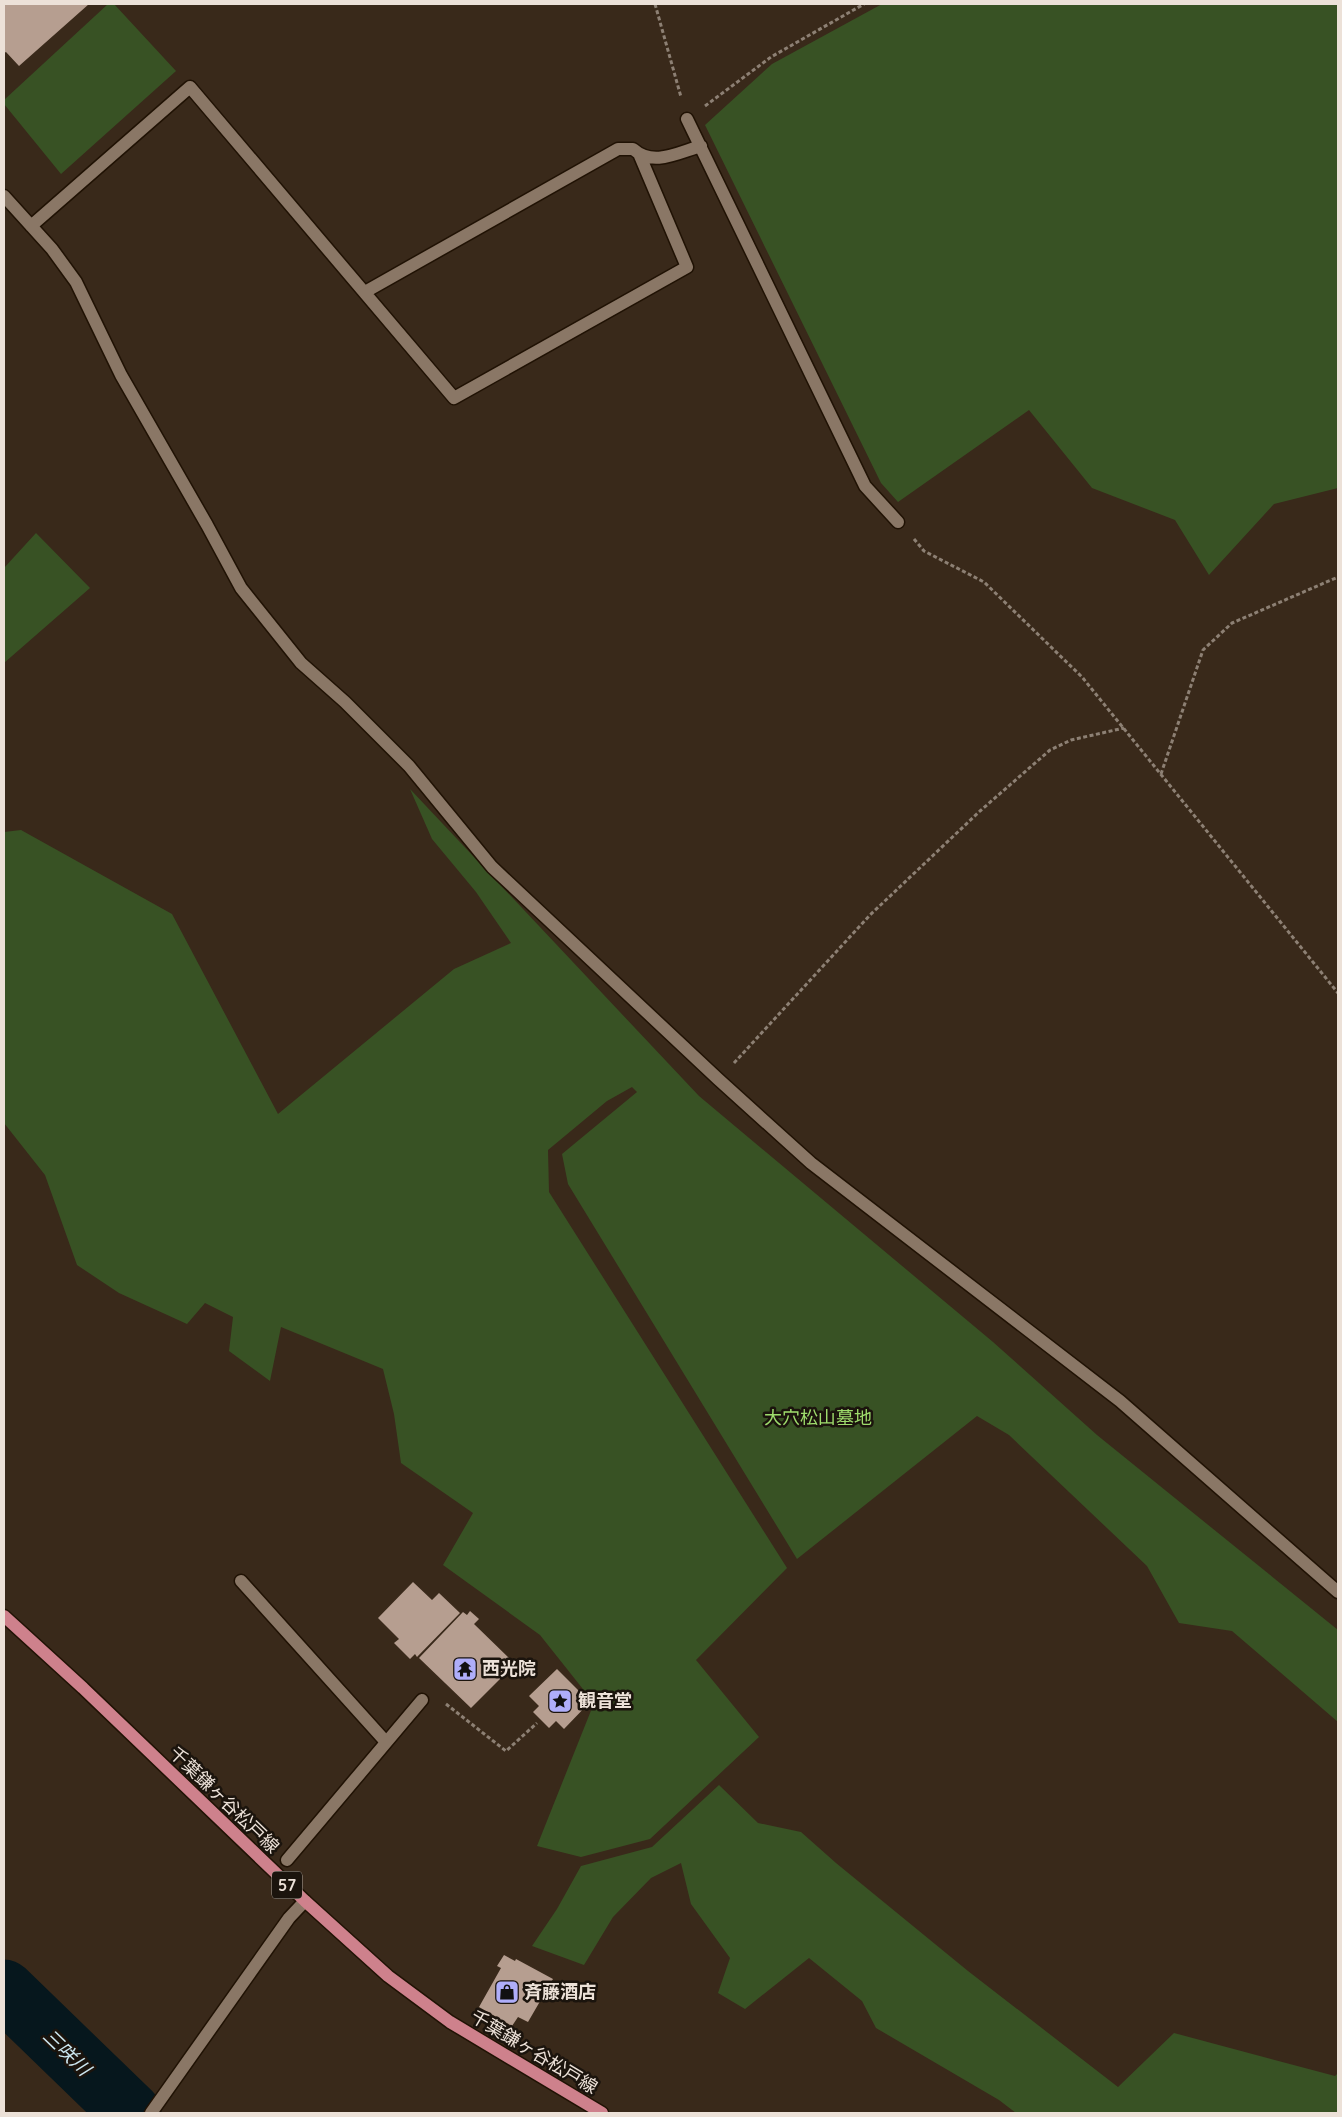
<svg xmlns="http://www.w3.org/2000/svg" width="1342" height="2117" font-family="Quicksand,'Noto Sans JP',sans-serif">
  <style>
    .green { fill: #385224 }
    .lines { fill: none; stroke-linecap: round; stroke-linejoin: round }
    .river { stroke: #06171d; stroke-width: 61 }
    .building { fill: #b69e90 }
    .minor-casing { stroke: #201204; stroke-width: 15 }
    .major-casing { stroke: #201204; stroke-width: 15 }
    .path { stroke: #8d8074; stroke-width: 3; stroke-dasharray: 4 2.5; stroke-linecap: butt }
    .minor { stroke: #8a7766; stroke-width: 12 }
    .major { stroke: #ce818c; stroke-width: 12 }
    .labels { text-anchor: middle; stroke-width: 5; stroke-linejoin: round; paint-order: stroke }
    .shield { fill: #1b140d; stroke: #ada49b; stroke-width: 1 }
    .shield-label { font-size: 16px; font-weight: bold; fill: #ece1d8 }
    .park-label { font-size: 18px; fill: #9edc6c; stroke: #1b140d }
    .poi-label { font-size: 18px; font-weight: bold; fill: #ece1d8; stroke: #1b140d; text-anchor: start }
    .street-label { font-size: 18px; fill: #ece1d8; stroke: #1b140d }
    .water-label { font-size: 19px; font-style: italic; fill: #cce7f0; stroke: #1b140d }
  </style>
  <rect width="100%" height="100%" fill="#39291a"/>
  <!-- green -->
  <path class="green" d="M108 4H114L176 71 61 174 4 104V100Z
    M882 4H1338V488L1274 504 1209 575 1175 520 1092 488 1029 410 898 502 881 483 705 125 772 64Z
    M36 533 90 588 4 663V568Z
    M410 789 699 1096 993 1342 1097 1435 1338 1630V1722L1232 1631 1179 1623 1147 1566 1009 1435 977 1416 797 1559 568 1184 562 1154 637 1092 632 1087 607 1101 548 1150 549 1192 787 1568 696 1660 759 1737 650 1839 581 1857 537 1846 594 1703 540 1635 443 1565 473 1513 401 1463 394 1414 383 1369 281 1327 270 1381 229 1351 233 1317 205 1303 187 1324 119 1293 77 1265 45 1175 4 1123V832L21 830 172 914 278 1114 454 969 511 943 476 892 432 839Z
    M719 1785 758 1823 801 1832 836 1863 968 1971 1118 2087 1174 2033 1335 2076 1338 2073V2113H1016L999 2100 876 2028 862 2001 809 1958 745 2009 718 1993 730 1958 691 1904 681 1863 651 1878 613 1917 584 1965 532 1946 557 1909 581 1866 652 1847Z"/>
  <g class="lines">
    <!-- river -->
    <path class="river" d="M4 1990 131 2113"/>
  </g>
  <!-- building -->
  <path class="building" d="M4 4H89L19 66 6 52 4 53Z
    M413 1582 432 1600 439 1593 460 1613 417 1657 415 1654 410 1659 394 1643 399 1639 378 1618Z
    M470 1611 479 1619 474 1624 515 1664 471 1708 419 1658 463 1612 467 1615Z
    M557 1669 590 1702 564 1729 556 1721 549 1728 533 1712 539 1706 529 1696Z
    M504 1955 515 1961 516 1959 553 1979 528 2022 518 2017 512 2026 479 2007 501 1968 497 1966Z"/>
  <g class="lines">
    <!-- minor casing -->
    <g class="minor-casing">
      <path id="minor" d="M687 119 865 486 898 522
        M4 196 52 249 76 282 121 375 207 525 241 588 301 663 345 702 409 766 492 867 718 1079 811 1163 1120 1401 1338 1592
        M31 226 190 87 454 398 687 267 640 156
        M365 292 618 149H633C653 167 677 153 701 146
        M241 1581 386 1742
        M287 1860 422 1700
        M151 2113 289 1918 305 1901"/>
    </g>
    <!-- major casing -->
    <g class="major-casing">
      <path id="major" d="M4 1616 83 1688 305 1901 388 1976 450 2022 602 2113"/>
    </g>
    <!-- path -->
    <path class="path" d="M655 4 681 97
      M705 106 771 57 864 4
      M914 539 924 551 984 582 1082 677 1338 993
      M1161 774 1203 650 1232 623 1338 577
      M734 1063 870 915 980 811 1050 750 1071 740 1124 728
      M446 1704 506 1751 537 1723"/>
    <!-- minor -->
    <use href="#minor" class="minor"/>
    <!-- major -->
    <use href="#major" class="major"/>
  </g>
  <!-- icons -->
  <defs>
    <g id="temple-square" transform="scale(1.25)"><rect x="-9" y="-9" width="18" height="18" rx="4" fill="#afaefa" stroke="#1b140d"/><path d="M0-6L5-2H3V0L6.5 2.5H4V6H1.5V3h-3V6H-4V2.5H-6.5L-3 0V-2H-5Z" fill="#111"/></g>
    <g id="sight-square" transform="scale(1.25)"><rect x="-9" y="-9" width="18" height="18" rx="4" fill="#afaefa" stroke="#1b140d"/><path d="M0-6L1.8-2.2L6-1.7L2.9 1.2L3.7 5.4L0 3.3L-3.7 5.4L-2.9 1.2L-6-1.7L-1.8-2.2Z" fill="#111"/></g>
    <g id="shop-square" transform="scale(1.25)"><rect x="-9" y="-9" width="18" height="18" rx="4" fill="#afaefa" stroke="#1b140d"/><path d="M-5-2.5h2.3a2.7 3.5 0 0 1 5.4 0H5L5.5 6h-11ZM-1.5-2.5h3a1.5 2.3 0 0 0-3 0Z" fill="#111"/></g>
  </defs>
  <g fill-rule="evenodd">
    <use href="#temple-square" x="465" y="1669"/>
    <use href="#sight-square" x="560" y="1701"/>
    <use href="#shop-square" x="507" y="1992"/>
  </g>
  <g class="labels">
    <!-- shield labels -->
    <rect class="shield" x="272" y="1871.5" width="30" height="27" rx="4"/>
    <g class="shield-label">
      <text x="287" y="1891">57</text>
    </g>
    <!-- park labels -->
    <g class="park-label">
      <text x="818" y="1424">大穴松山墓地</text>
    </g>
    <!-- poi labels -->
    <g class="poi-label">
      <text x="482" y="1675">西光院</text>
      <text x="578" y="1707">観音堂</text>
      <text x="524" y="1998">斉藤酒店</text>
    </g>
    <!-- street labels -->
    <g class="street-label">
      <text transform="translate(224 1800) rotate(44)" y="6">千葉鎌ヶ谷松戸線</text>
      <text transform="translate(534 2052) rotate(31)" y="6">千葉鎌ヶ谷松戸線</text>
    </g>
    <!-- water labels -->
    <g class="water-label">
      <text transform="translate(67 2052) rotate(44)" y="7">三咲川</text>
    </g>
  </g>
  <!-- border -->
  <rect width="1342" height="2117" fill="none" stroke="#ece1d8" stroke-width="10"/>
</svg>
